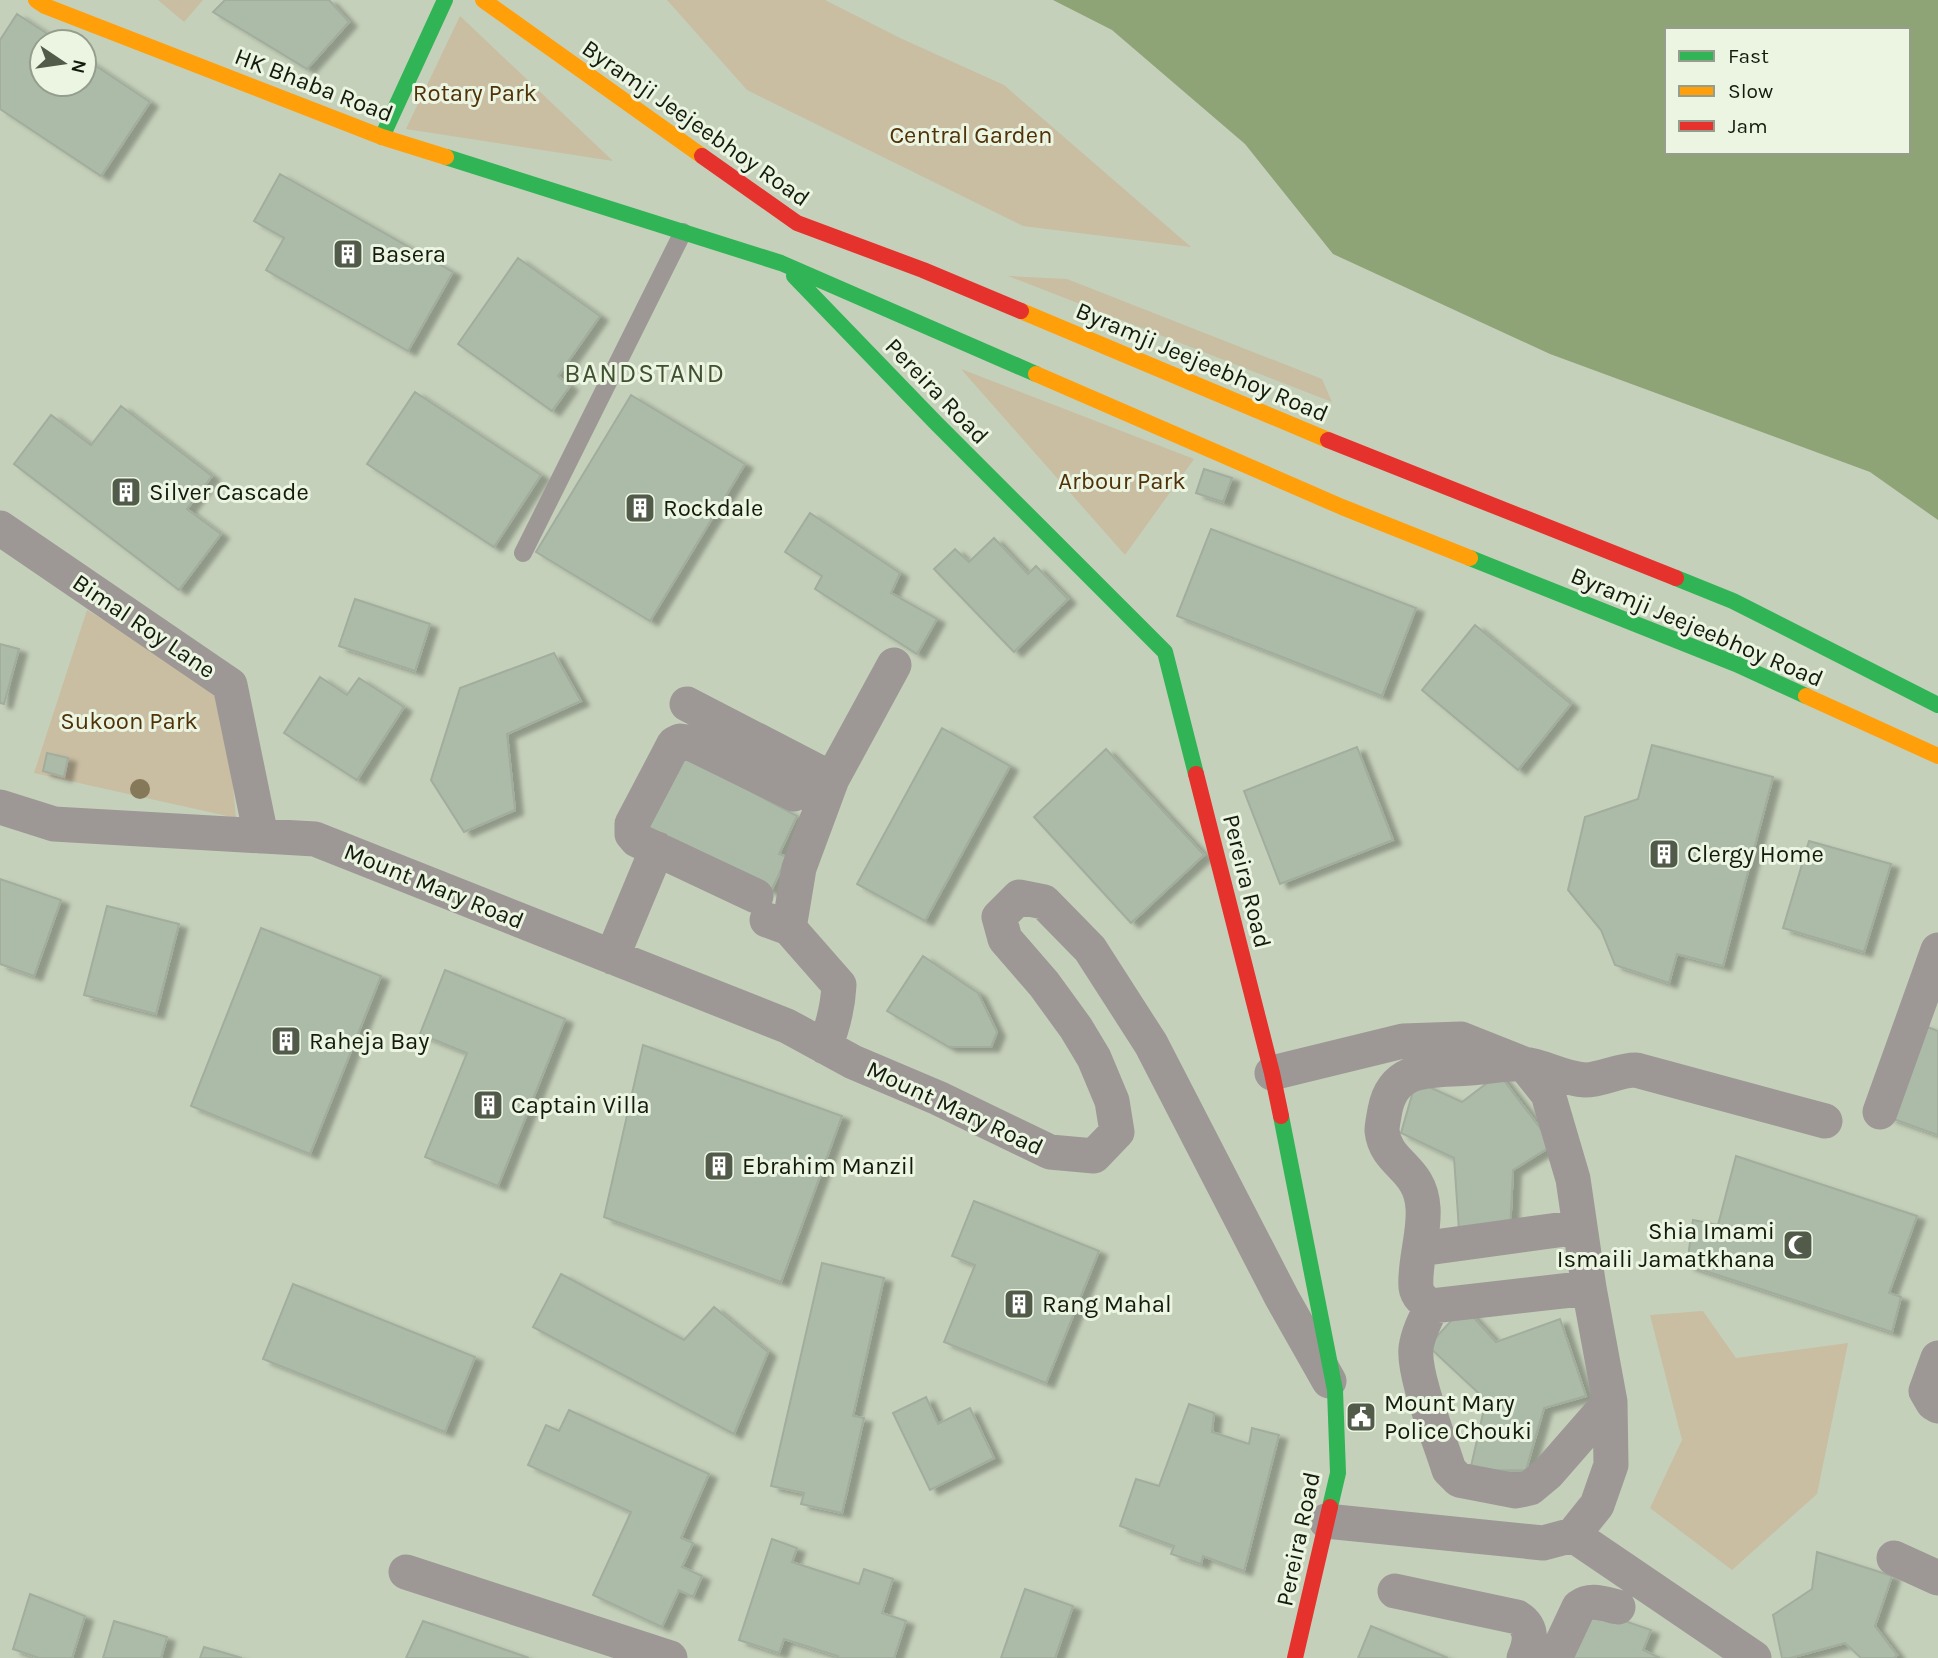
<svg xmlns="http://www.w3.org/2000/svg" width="1938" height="1658" font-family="Karla,sans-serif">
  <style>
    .green { fill: #c9bda2 }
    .water { fill: #8ea477; fill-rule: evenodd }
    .building { fill: #acbba8; stroke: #a2ad9d; stroke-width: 2; filter: url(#shadow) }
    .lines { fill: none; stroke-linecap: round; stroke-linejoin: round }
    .lane { stroke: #9d9895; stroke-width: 18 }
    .street { stroke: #9d9895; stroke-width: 35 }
    .fast { stroke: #30b455; stroke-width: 16 }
    .slow { stroke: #ff9f0a; stroke-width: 16 }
    .jam { stroke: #e5322d; stroke-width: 16 }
    .tree { fill: #857959 }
    .labels { text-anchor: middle; stroke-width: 6; stroke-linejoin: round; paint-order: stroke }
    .street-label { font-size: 24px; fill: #141b0d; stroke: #ebf5e2 }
    .park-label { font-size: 24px; fill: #503209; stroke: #ebf5e2 }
    .poi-label { font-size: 24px; fill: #141b0d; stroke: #ebf5e2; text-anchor: start }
    .neighbourhood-label { font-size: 26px; letter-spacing: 2px; fill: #415030; stroke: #ebf5e2 }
  </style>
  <defs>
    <filter id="shadow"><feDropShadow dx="8" dy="4.5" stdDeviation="2" flood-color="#0004"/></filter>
  </defs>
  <rect width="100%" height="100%" fill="#c5d0ba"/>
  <!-- green -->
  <path class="green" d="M158 0H203L184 22Z
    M667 0H825L900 38 1004 85 1191 247 1023 226 747 90Z
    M460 16 613 161 406 129Z
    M1008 276 1067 279 1322 379 1332 402Z
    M961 369 1194 459 1125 555Z
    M87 610 224 693 236 818 34 773Z
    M1703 1311 1736 1358 1848 1343 1817 1494 1732 1570 1650 1508 1682 1440 1650 1315Z"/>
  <!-- water -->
  <path class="water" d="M1053 0H1938V520L1870 472 1550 354 1333 254 1245 144 1112 30ZM1667 30H1908V152H1667Z"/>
  <!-- building -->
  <path class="building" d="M225 0H329L349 22 307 69 213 12Z
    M17 14 60 42H42V84H84V58L150 102 101 176 0 109V40Z
    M280 174 453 272 408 351 266 270 284 238 254 221Z
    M518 258 600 316 558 376 570 386 552 411 458 344Z
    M415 392 541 475 494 547 367 464Z
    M631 395 745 464 650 621 536 552Z
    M121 406 212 476 187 509 221 534 179 590 14 464 51 415 91 445Z
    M1204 469 1232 478 1223 502 1196 493Z
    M810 513 900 573 891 593 937 619 917 654 815 589 822 576 785 552Z
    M1211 529 1416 608 1382 696 1177 616Z
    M994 538 1028 574 1036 566 1068 599 1014 652 934 569 955 549 969 562Z
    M355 599 430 624 415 671 339 646Z
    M1475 625 1571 704 1518 770 1422 690Z
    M0 644 19 649 4 704 0 703Z
    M554 653 581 701 507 734 515 810 464 832 431 780 460 688Z
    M320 677 347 695 359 678 404 707 357 780 284 733Z
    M942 728 1010 766 925 921 857 884Z
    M1652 745 1773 777 1723 966 1677 954 1669 983 1615 965 1601 930 1568 890 1585 817 1638 799Z
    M1357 747 1393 840 1280 884 1244 791Z
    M1106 749 1204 855 1131 923 1034 817Z
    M47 753 68 758 64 777 43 771Z
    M683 755 797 816 779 854 787 857 771 891 644 829Z
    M1809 841 1891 864 1864 952 1783 928Z
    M0 879 61 900 34 976 0 964Z
    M107 906 179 924 156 1014 84 995Z
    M261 928 381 976 310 1154 191 1106Z
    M923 956 978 993 997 1032 991 1047H949L887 1011Z
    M445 970 565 1019 498 1186 425 1157 467 1053 420 1034Z
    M1922 1025 1938 1031V1135L1888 1117Z
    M643 1045 842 1116 781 1282 604 1217Z
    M1499 1074 1553 1145 1513 1170 1510 1232 1459 1230 1454 1158 1401 1133 1416 1081 1462 1102Z
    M1736 1156 1917 1216 1889 1293 1901 1297 1892 1332 1687 1265 1693 1220 1718 1225Z
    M974 1201 1099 1251 1046 1383 944 1342 975 1265 952 1256Z
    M822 1263 884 1278 853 1416 864 1418 842 1513 801 1504 804 1493 771 1486Z
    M561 1274 684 1340 714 1307 768 1352 734 1434 533 1327Z
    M293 1284 475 1357 445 1432 263 1359Z
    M1464 1307 1496 1342 1560 1319 1586 1396 1544 1408 1526 1470 1470 1471 1486 1400 1428 1346Z
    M926 1397 938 1424 970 1408 994 1458 930 1490 893 1413Z
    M1189 1404 1214 1413 1212 1432 1249 1444 1252 1428 1279 1435 1244 1571 1203 1556 1201 1564 1171 1554 1174 1546 1120 1526 1136 1479 1159 1486Z
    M569 1410 709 1474 681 1538 693 1543 682 1567 702 1576 693 1597 679 1590 662 1627 593 1595 631 1512 528 1465 546 1425 559 1431Z
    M772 1539 797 1548 792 1562 859 1584 864 1569 893 1579 882 1613 906 1621 894 1658H837L838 1656 784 1639 779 1653 739 1640Z
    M1817 1552 1892 1576 1875 1626 1897 1655 1894 1658H1861L1845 1643 1790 1658H1782L1773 1615 1812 1589Z
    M1025 1589 1073 1606 1055 1658H1001Z
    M30 1594 85 1616 72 1658H39L13 1649Z
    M1590 1609 1651 1630 1643 1650 1660 1658H1567Z
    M114 1621 167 1637 161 1658H103Z
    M423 1621 529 1658H406Z
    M1371 1626 1448 1658H1358Z
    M204 1647 242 1658H200Z"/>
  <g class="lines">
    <!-- lane -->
    <path class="lane" d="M523 553 683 232"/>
    <!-- street -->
    <path class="street" d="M0 528 230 685 261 836
      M687 704 832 779
      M0 807 54 824 315 839 787 1026 853 1062 938 1098 1050 1152 1094 1156 1117 1132 1112 1101 1094 1058 1076 1028 1044 984 1005 939 999 917 1019 897 1044 902 1090 949 1151 1044 1282 1298 1329 1381
      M756 896 637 840 632 834V824L674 744 680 741 688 742 794 794
      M767 920 789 928 839 985C838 1007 833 1026 825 1047
      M789 928 799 868 832 779 894 665
      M612 957 657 849
      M1272 1073 1403 1041 1461 1039 1524 1064 1548 1094 1573 1179 1589 1288 1610 1402 1611 1465 1597 1505 1573 1535 1543 1543 1326 1521
      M1880 1112 1938 950
      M1420 1249 1580 1227
      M1589 1288 1432 1306C1425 1303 1417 1296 1416 1287 1414 1263 1425 1233 1423 1208 1421 1167 1386 1165 1382 1131 1382 1124 1384 1117 1385 1110 1394 1064 1433 1071 1470 1068 1487 1067 1506 1063 1523 1064 1544 1066 1563 1079 1585 1080 1602 1080 1618 1070 1636 1070L1825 1121
      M1432 1306C1425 1320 1418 1333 1416 1348 1413 1376 1440 1440 1449 1470L1459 1480 1516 1491 1530 1488 1548 1473 1610 1402
      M1938 1358 1926 1391 1933 1403 1938 1406
      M1573 1535 1754 1658
      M1894 1558 1938 1578
      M406 1572 670 1658
      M1395 1591 1517 1617C1533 1627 1531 1642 1524 1658
      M1555 1658 1579 1607C1591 1598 1604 1604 1618 1607"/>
    <!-- fast -->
    <path class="fast" d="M382 137 445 0
      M446 157 781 263 1036 374
      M794 276 936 423 1165 652 1196 774
      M1470 558 1736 664 1806 696
      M1676 578 1733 601 1938 705
      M1281 1116 1335 1390 1338 1473 1330 1507"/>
    <!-- slow -->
    <path class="slow" d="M36 0 45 6 382 137 446 157
      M483 0 702 156
      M1021 311 1328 440
      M1036 374 1342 507 1470 558
      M1806 696 1938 756"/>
    <!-- jam -->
    <path class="jam" d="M702 156 797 223 923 270 1021 311
      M1328 440 1676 578
      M1196 774 1272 1073 1281 1116
      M1295 1658 1330 1507"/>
  </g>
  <!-- trees -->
  <circle class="tree" cx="140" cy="789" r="10"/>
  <!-- icons -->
  <defs>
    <g id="building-square" transform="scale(1.575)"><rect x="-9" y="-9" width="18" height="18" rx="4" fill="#525a4a" stroke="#ebf5e2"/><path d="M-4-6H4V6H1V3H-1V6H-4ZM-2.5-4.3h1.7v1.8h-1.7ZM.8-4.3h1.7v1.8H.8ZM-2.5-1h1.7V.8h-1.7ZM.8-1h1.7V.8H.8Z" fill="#fff"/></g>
    <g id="mosque-square" transform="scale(1.575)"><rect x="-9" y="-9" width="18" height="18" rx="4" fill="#525a4a" stroke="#ebf5e2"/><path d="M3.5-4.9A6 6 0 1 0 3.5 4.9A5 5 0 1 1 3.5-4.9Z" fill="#fff"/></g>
    <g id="civic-square" transform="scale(1.575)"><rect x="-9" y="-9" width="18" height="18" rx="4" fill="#525a4a" stroke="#ebf5e2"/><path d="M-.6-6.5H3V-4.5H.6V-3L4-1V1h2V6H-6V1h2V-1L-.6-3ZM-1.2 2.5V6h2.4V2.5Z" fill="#fff"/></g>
  </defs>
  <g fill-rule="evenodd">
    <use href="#building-square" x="348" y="254"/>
    <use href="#building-square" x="126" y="492"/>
    <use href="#building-square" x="640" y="508"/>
    <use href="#building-square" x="1664" y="854"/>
    <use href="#building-square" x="286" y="1041"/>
    <use href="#building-square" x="488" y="1105"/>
    <use href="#building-square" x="719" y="1166"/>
    <use href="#mosque-square" x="1798" y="1245"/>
    <use href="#building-square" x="1019" y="1304"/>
    <use href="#civic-square" x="1361" y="1417"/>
  </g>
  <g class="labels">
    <!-- street labels -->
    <g class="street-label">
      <text transform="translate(314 85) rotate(21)" y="8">HK Bhaba Road</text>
      <text transform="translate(696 123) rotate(35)" y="8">Byramji Jeejeebhoy Road</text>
      <text transform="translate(1202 362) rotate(23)" y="8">Byramji Jeejeebhoy Road</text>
      <text transform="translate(937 391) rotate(46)" y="8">Pereira Road</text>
      <text transform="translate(144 626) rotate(34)" y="8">Bimal Roy Lane</text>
      <text transform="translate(1697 627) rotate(23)" y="8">Byramji Jeejeebhoy Road</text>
      <text transform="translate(1247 881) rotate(76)" y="8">Pereira Road</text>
      <text transform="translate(434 886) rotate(22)" y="8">Mount Mary Road</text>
      <text transform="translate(955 1108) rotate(25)" y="8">Mount Mary Road</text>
      <text transform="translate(1298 1539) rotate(-78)" y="8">Pereira Road</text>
    </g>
    <!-- park labels -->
    <g class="park-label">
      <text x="475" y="101">Rotary Park</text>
      <text x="971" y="143">Central Garden</text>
      <text x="1122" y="489">Arbour Park</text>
      <text x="129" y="729">Sukoon Park</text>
    </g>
    <!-- poi labels -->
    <g class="poi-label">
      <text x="371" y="262">Basera</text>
      <text x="149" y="500">Silver Cascade</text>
      <text x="663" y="516">Rockdale</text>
      <text x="1687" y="862">Clergy Home</text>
      <text x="309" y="1049">Raheja Bay</text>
      <text x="511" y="1113">Captain Villa</text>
      <text x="742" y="1174">Ebrahim Manzil</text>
      <text x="1775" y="1239" text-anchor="end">Shia Imami<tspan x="1775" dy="28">Ismaili Jamatkhana</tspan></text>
      <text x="1042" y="1312">Rang Mahal</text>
      <text x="1384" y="1411">Mount Mary<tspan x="1384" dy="28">Police Chouki</tspan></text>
    </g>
    <!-- neighbourhood labels -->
    <g class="neighbourhood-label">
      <text x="645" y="382">BANDSTAND</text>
    </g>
  </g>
  <!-- legend -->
  <rect x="1665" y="28" width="245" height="126" fill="#ebf5e2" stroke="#959e8d" stroke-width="2"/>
  <rect x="1679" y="51" width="35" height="10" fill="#30b455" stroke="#959e8d" stroke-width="2"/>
  <text x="1728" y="63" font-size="21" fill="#141b0d">Fast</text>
  <rect x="1679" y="86" width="35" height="10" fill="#ff9f0a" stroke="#959e8d" stroke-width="2"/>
  <text x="1728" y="98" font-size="21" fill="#141b0d">Slow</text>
  <rect x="1679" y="121" width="35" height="10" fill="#e5322d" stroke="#959e8d" stroke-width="2"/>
  <text x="1728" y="133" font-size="21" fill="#141b0d">Jam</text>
  <!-- north arrow -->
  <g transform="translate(63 63) rotate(103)"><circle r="33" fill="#ebf5e2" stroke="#959e8d" stroke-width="2"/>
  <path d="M0-5L12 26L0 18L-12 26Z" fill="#525a4a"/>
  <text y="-10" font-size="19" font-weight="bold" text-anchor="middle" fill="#141b0d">N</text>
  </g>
</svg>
